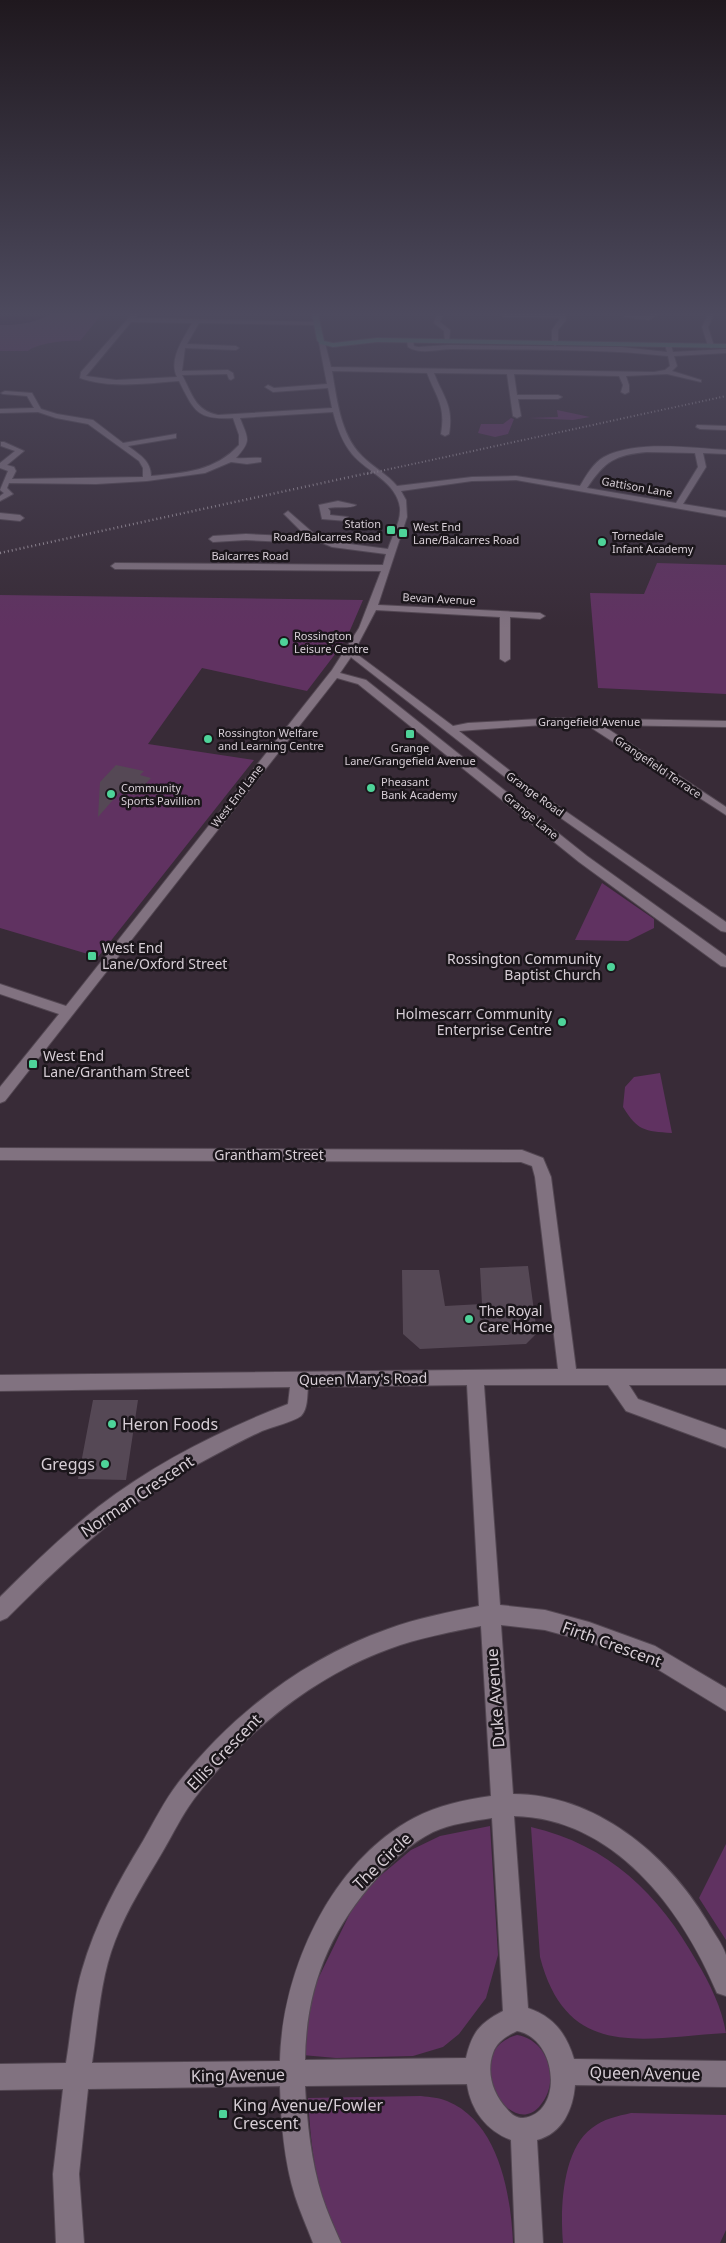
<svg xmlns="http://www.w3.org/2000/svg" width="726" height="2243" font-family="'Noto Sans',sans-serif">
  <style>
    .green { fill: #603261 }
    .water { fill: #2e0230 }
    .building { fill: #554855 }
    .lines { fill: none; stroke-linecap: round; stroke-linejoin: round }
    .minor-casing { stroke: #534752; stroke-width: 2 }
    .major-casing { stroke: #534752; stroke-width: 2 }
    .minor { fill: #817280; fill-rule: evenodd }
    .major { fill: #4f8e77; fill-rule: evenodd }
    .rail-far1 { stroke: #9f949e; stroke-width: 2; stroke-dasharray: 1 2.5; stroke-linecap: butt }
    .rail { stroke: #9f949e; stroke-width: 2.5; stroke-dasharray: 1 3; stroke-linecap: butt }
    .poi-dot { fill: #4ed399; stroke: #1b161b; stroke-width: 2 }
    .labels { text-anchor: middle; stroke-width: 5; stroke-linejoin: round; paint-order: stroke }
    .far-street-label { font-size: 11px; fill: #d7ced6; stroke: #1b161b }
    .far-poi-label { font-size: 11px; fill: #d7ced6; stroke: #1b161b; text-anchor: start }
    .poi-label { font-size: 14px; fill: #d7ced6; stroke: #1b161b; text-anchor: start }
    .street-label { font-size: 14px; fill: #d7ced6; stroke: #1b161b }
    .near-poi-label { font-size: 16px; fill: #d7ced6; stroke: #1b161b; text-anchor: start }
    .near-street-label { font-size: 16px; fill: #d7ced6; stroke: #1b161b }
  </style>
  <rect width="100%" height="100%" fill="#382b37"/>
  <!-- green -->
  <path class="green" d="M50 314H102L80 341C67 340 37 343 28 351H0V325H13Z
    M557 410 590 417 573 420 528 418 558 417Z
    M511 418 514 419 508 434 495 437 478 433 481 424H503Z
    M657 563 726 565V694L598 688 590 593 644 594Z
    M0 595 363 600 348 635 339 649 307 691 202 668 148 744 254 760 98 957 0 928Z
    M602 883 654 919V928L628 941 575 940Z
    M660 1073 672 1133C644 1131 638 1131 623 1107L625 1087 634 1077Z
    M490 1826 498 1955 486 1998 459 2034 443 2047 413 2056 336 2058 302 2055 306 2018 317 1981 355 1903 380 1876 411 1850 440 1836Z
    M531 1827C609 1845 659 1894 697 1962 710 1984 722 2008 726 2033 642 2038 567 2061 540 1957Z
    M726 1844V1940L699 1898Z
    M517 2035C540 2039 552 2060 550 2083 549 2092 545 2100 539 2107 507 2141 459 2050 517 2035Z
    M421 2096C430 2097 440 2098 447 2101 499 2122 511 2195 513 2243H341C316 2199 311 2147 308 2098Z
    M631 2113 726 2115V2230L720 2243H563C560 2209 562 2150 592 2128 603 2119 618 2116 631 2113Z"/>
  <!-- water -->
  <path class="water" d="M0 314H50C36 323 17 325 0 325Z"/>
  <!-- building -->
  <path class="building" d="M116 765 144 771 140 775 151 778 135 795 120 792 98 817 100 782Z
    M528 1266 537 1333 526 1344 420 1349 403 1334 402 1270H439L445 1306 482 1304 480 1268Z
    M93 1400H138L126 1480 78 1479Z"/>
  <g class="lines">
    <!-- minor casing -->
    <g class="minor-casing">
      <path id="minor" d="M132 314H138L135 318 320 322 318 325 199 323 187 344 236 346 239 348 236 350 185 348 182 371 228 370 233 373 234 378 231 380 229 379 227 374 182 375C192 393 195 411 218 415L332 408 328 388 273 392 265 387 268 385 274 388 327 384 319 343 322 341 325 343 331 367 654 372 665 370 670 366 668 356C596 348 524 350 453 349 439 349 420 355 408 347L407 341 410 339 413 341 414 346 418 347 448 345 621 347 667 352 665 345 668 343 671 345 673 352 726 349V353L674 356 677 366 672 371 701 380V382L667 374 626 376 629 385V392L625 394 621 392 623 385 619 376 514 374 517 395H558L562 397 558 399H518L521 416 517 418 513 416 507 374 434 373C443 397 454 405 449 434L445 436 441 434C446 405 436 397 427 373L332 371C337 399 340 434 362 456 373 467 387 474 397 486L472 477 516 476 580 486C586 476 593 463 604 457 636 440 691 448 726 450V454L703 453 706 467 683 504 726 511V517L516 480 472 481 401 491 406 500 407 517 378 605 540 613 545 616 540 619 510 617V659L505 662 500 659V617L376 610 354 652 453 726 468 723 557 718 726 721V727L602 725 726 807V815L587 725 557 724 459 731 532 788 726 922V932L721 931 524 792 352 658 351 657 340 673 366 680 587 856 726 956V967L721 966 579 862 358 684 337 678 5 1101 0 1103V1087L59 1014 0 994V984L66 1006 332 670 359 628 381 571 115 569 111 566 115 563 383 565 386 554 332 547 308 537 288 542 246 540 213 542 209 539 213 536 246 534 288 536 303 533 284 514 288 511 312 532 334 542 388 549C392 536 401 522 400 508 397 482 367 472 352 454 342 442 337 427 333 412L240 418C248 439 252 440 236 458 244 459 253 457 261 458V462L247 464 231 462 205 473 147 481 96 484 9 483 7 488 13 494 0 501V496L4 493 0 490 8 471 0 468V463L15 451 1 446V442H4L24 451 7 465 14 467 16 471 12 479 143 477V468L139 461 88 424 56 418 38 412 0 413V409L34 408 27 396 3 394 1 393 5 391 32 393 41 409 57 414 93 420 123 443 176 434V438L128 446C140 455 151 461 151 476 185 473 215 471 239 445V435L233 418C197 420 194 411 179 381 146 383 111 389 80 378L81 372ZM131 322 192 323C184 338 168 359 177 377L116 380 86 376ZM647 452 695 453 698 467 676 503 587 488C605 461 615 455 647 452Z
        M439 314 442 316 440 322 450 330 449 343H445L444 331 434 323 436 316Z
        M502 314H565L566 320 558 330V344L555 346 552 344V330L560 318 504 317Z
        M651 314H659L649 320 624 317C632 313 643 319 651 314Z
        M708 314H714L708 327 714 346 711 348 708 346 702 327Z
        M697 425 726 426V430L700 429 696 427Z
        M338 501 356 505C351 509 336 506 328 508L330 511V515L348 517V521L322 519 319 505Z
        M0 513 20 515 24 518 20 521 0 519Z
        M0 1148 522 1150 543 1158 551 1177 576 1369H726V1385H629L638 1399 726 1430V1448L626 1411 608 1385H484L500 1605 545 1610 589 1622 655 1646 726 1688V1711L649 1664 589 1642 545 1630 501 1625 513 1794C595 1794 667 1854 707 1921 713 1932 722 1943 726 1955 726 1966 726 1984 726 1996L717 1993C682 1909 614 1818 514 1816L528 2008C554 2017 566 2033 574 2059L726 2061V2087L575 2085C573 2109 563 2133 537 2140L543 2243H515L511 2140C487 2131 471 2111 467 2084L305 2086C307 2123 311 2161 322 2196 327 2212 334 2227 341 2243H313C307 2227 300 2212 295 2196 284 2161 281 2123 280 2086L88 2089 79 2174 84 2243H56L53 2174 63 2089 0 2090V2064L66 2063C71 2033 73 2000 82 1970 95 1924 118 1882 143 1841 154 1822 164 1801 178 1783 232 1714 305 1658 388 1629 418 1618 449 1612 479 1606L467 1385 308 1387C307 1396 308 1409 301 1416 293 1422 272 1427 262 1431 245 1439 228 1448 211 1457 133 1497 69 1556 7 1618L0 1621V1597C32 1565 63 1535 98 1507 155 1463 221 1430 288 1404L290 1387 0 1391V1375L558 1369 535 1177 532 1166 521 1162 0 1160ZM481 1626 491 1796C464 1800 438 1805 414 1818 331 1862 282 1970 280 2061L92 2063C98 2023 100 1979 115 1941 127 1909 146 1880 163 1851 173 1834 182 1815 194 1799 243 1734 312 1677 389 1649 419 1638 450 1632 481 1626ZM492 1818 503 2011C480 2023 472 2032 466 2058L305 2060C306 1988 329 1931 377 1878 393 1860 411 1843 433 1832 451 1824 472 1821 492 1818ZM517 2031C558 2038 564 2114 523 2118 516 2118 511 2114 507 2109 493 2094 486 2073 493 2053 497 2041 507 2036 517 2031Z"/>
    </g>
    <!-- major casing -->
    <g class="major-casing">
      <path id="major" d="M312 314H318L324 341 333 343 377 338 726 344V348L377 342 333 347 320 344 317 340Z"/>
    </g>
    <!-- minor -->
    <use href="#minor" class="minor"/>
    <!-- major -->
    <use href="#major" class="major"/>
    <!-- rail-far1 -->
    <path class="rail-far1" d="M367 474 726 396"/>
    <!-- rail -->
    <path class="rail" d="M0 553 373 472"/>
  </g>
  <!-- sky -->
  <linearGradient id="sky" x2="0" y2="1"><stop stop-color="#1f181e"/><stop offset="0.5" stop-color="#4d4a5e"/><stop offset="1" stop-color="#4d4a5e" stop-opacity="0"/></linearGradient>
  <rect width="726" height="628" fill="url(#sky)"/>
  <!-- markers -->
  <g class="poi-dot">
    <rect x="386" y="525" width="10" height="10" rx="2.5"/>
    <rect x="398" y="528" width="10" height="10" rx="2.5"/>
    <circle cx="602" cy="542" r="5"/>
    <circle cx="284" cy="642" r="5"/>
    <rect x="405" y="729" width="10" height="10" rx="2.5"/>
    <circle cx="208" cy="739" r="5"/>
    <circle cx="371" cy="788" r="5"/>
    <circle cx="111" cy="794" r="5"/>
    <rect x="87" y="951" width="10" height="10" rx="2.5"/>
    <circle cx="611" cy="967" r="5"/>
    <circle cx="562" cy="1022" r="5"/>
    <rect x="28" y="1059" width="10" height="10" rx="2.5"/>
    <circle cx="469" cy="1319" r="5"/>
    <circle cx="112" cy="1424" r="5"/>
    <circle cx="105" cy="1464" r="5"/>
    <rect x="218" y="2109" width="10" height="10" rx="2.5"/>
  </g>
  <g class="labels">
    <!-- far-street labels -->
    <g class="far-street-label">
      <text transform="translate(637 487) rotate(10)" y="4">Gattison Lane</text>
      <text x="250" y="560">Balcarres Road</text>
      <text transform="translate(439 599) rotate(3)" y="4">Bevan Avenue</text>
      <text x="589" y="726">Grangefield Avenue</text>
      <text transform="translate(658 767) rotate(34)" y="4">Grangefield Terrace</text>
      <text transform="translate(535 794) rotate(36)" y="4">Grange Road</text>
      <text transform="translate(237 796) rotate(-52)" y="4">West End Lane</text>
      <text transform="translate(531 816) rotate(39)" y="4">Grange Lane</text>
    </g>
    <!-- far-poi labels -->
    <g class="far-poi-label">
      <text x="381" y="528" text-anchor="end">Station<tspan x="381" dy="13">Road/Balcarres Road</tspan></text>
      <text x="413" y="531">West End<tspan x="413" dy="13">Lane/Balcarres Road</tspan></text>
      <text x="612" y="540">Tornedale<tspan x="612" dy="13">Infant Academy</tspan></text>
      <text x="294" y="640">Rossington<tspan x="294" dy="13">Leisure Centre</tspan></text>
      <text x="218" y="737">Rossington Welfare<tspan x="218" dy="13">and Learning Centre</tspan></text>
      <text x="410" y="752" text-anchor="middle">Grange<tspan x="410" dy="13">Lane/Grangefield Avenue</tspan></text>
      <text x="381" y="786">Pheasant<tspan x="381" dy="13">Bank Academy</tspan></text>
      <text x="121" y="792">Community<tspan x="121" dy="13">Sports Pavillion</tspan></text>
    </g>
    <!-- poi labels -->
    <g class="poi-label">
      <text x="102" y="953">West End<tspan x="102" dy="16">Lane/Oxford Street</tspan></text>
      <text x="601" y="964" text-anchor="end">Rossington Community<tspan x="601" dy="16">Baptist Church</tspan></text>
      <text x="552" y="1019" text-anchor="end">Holmescarr Community<tspan x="552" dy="16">Enterprise Centre</tspan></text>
      <text x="43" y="1061">West End<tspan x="43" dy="16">Lane/Grantham Street</tspan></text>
      <text x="479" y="1316">The Royal<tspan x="479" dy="16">Care Home</tspan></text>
    </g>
    <!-- street labels -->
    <g class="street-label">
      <text x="269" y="1160">Grantham Street</text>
      <text transform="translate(363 1379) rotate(-1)" y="5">Queen Mary's Road</text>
    </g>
    <!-- near-poi labels -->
    <g class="near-poi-label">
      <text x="122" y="1430">Heron Foods</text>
      <text x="95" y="1470" text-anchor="end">Greggs</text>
      <text x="233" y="2111">King Avenue/Fowler<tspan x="233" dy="18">Crescent</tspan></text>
    </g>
    <!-- near-street labels -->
    <g class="near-street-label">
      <text transform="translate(137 1496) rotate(-34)" y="6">Norman Crescent</text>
      <text transform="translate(612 1644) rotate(20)" y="6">Firth Crescent</text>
      <text transform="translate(495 1698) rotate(-94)" y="6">Duke Avenue</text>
      <text transform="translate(224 1752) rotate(-46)" y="6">Ellis Crescent</text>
      <text transform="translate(382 1861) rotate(-44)" y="6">The Circle</text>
      <text transform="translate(645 2073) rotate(1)" y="6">Queen Avenue</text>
      <text transform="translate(238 2075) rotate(-1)" y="6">King Avenue</text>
    </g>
  </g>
</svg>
